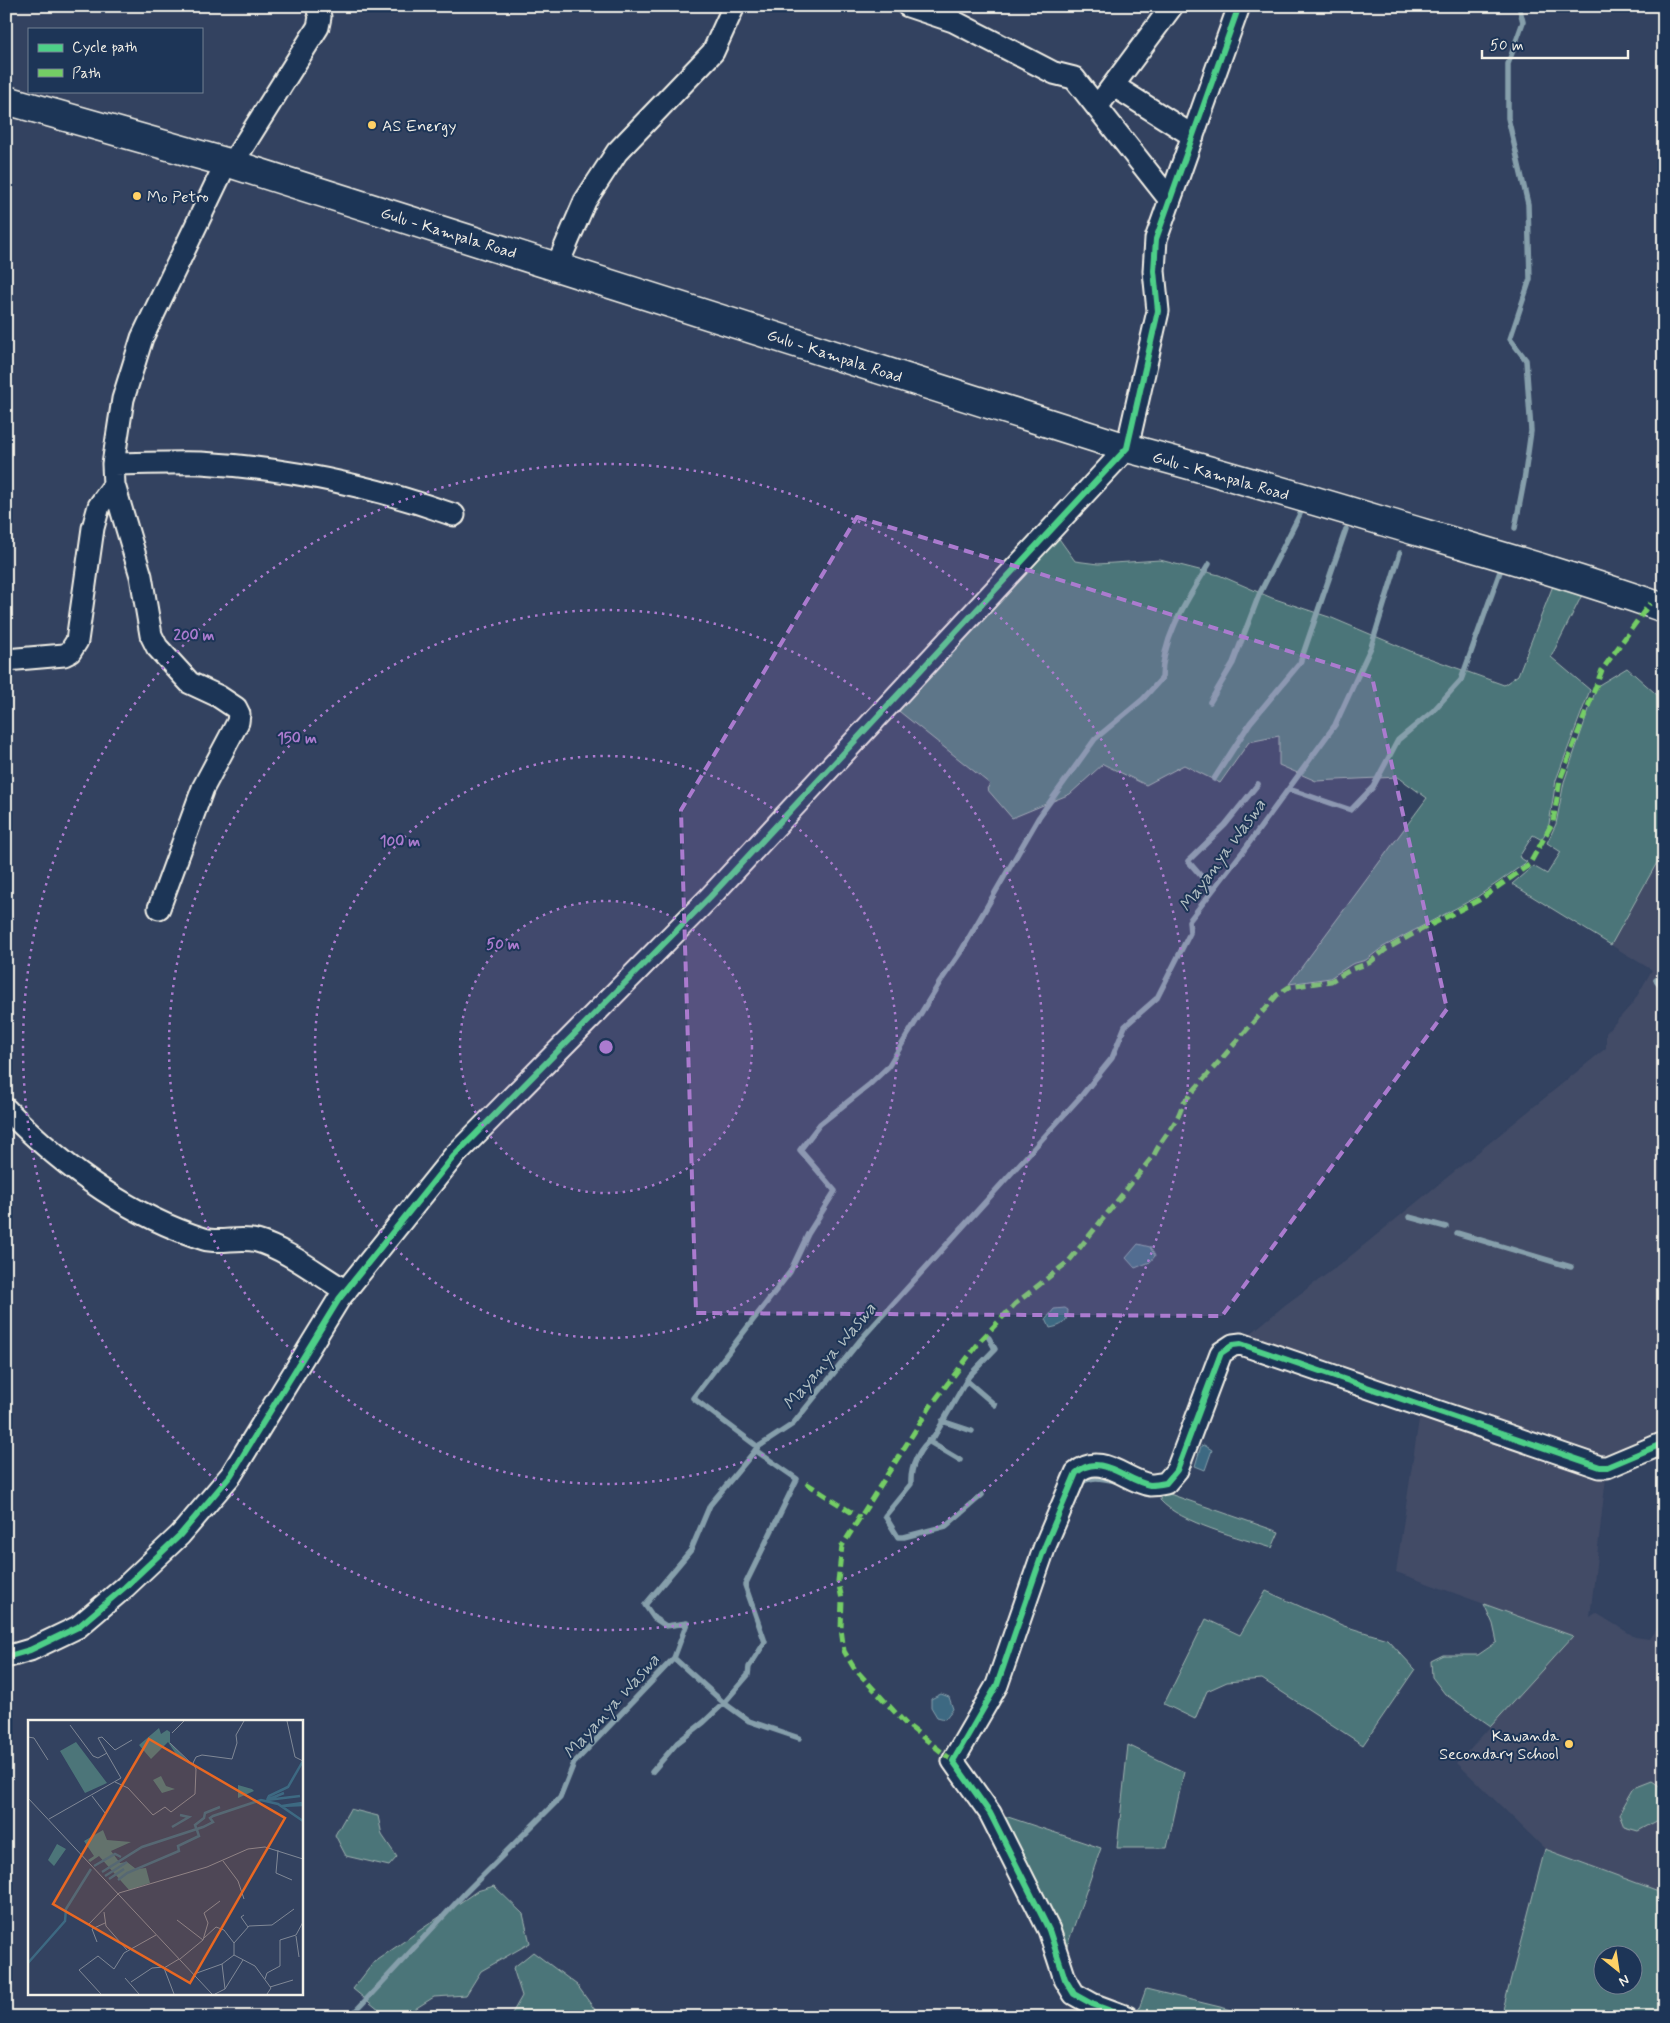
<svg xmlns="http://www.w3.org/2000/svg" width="1670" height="2023" font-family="Mynerve,sans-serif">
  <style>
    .built { fill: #424b66 }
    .green { fill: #4c7579; stroke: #a0b3b0; fill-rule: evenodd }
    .water { fill: #3d6982; stroke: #869fab }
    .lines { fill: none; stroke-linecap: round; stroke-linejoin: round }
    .stream { stroke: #869fab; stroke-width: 5.5 }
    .minor-casing { stroke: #f4f1e8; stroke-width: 25 }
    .primary-casing { stroke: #f4f1e8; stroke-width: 31 }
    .minor { stroke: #1d3557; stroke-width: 21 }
    .primary { stroke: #1d3557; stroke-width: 28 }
    .quiet { stroke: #74ce65; stroke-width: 5; stroke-dasharray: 10 5; stroke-linecap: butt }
    .cycleway-casing { stroke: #1d3557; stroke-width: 9 }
    .cycleway { stroke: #4dcf88; stroke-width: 6 }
    .marked { fill: #ab7bcf; fill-opacity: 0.2; stroke: #ab7bcf; stroke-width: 4; stroke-dasharray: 10 6; stroke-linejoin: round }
    .ring { fill: none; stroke: #ab7bcf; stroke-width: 2.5; stroke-dasharray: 2.5 5 }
    .poi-dot { fill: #ffd166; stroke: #1d3557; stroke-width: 2 }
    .labels { text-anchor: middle; stroke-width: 4; stroke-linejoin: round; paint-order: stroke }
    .poi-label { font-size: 16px; fill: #f4f1e8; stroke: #1d3557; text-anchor: start }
    .street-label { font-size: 16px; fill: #f4f1e8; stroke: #1d3557 }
    .water-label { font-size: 18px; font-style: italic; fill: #b4c1c4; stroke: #1d3557 }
    .inset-river { fill: none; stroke: #3d6982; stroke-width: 2.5 }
    .inset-road { fill: none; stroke: #808896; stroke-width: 1 }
    .view { fill: #e96822; fill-opacity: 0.15; stroke: #e96822; stroke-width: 2.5 }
    .inset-edge { fill: none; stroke: #f4f1e8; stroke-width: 2.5 }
    .centre { fill: #ab7bcf; stroke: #1d3557; stroke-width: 2.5 }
    .ring-label { font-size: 15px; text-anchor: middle; font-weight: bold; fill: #ab7bcf; stroke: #1d3557; stroke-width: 4; stroke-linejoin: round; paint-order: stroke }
  </style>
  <rect width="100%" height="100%" fill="#334260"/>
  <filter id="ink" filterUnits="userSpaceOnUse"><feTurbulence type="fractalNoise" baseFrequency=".02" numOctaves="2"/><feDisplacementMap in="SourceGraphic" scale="10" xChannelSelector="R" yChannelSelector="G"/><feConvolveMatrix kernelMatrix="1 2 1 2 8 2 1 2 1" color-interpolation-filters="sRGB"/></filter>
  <g filter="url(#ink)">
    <!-- built -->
    <path class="built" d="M1664 850V1438L1609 1463 1243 1340 1285 1305 1342 1263 1606 1048V1033L1633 1003 1652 970 1611 945Z
      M1420 1413 1606 1477 1590 1617 1596 1613 1635 1637 1649 1639 1664 1618V1893L1545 1849 1457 1763 1573 1636 1396 1572Z"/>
    <!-- green -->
    <path class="green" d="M1055 533 1075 561 1098 564 1160 560 1219 575 1272 598 1332 618 1415 653 1504 685 1518 675 1554 583 1585 589 1551 657 1590 690 1556 780 1549 824 1542 840 1533 835 1519 857 1527 862 1477 897 1383 947 1366 960 1352 964 1330 978 1289 984 1427 798 1398 777 1316 781 1279 765V736L1249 742 1220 783 1184 765 1146 785 1103 764 1070 794 1012 818 987 789 990 784 895 708Z
      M1627 668 1664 701V850L1611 945 1512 884 1533 866 1547 874 1561 852 1547 843 1556 824 1564 782 1597 686Z
      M1161 1491 1279 1532 1272 1548C1241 1538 1180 1523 1160 1500Z
      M1266 1591 1344 1626 1387 1639 1415 1669 1363 1745 1262 1679 1227 1682 1207 1691 1195 1719 1164 1704 1206 1619 1240 1635Z
      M1484 1604 1573 1636 1491 1726 1445 1694 1432 1677 1431 1661 1443 1655H1478L1497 1642 1493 1624Z
      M1128 1745 1184 1772 1167 1848H1117Z
      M1652 1781 1664 1789V1817L1638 1831 1624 1827 1619 1814 1634 1788Z
      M350 1809 378 1816 382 1835 397 1857 389 1866 346 1856 335 1835Z
      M990 1811 1101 1848 1065 1952Z
      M1545 1849 1664 1893V2017H1501ZM1602 1956H1632V1986H1602Z
      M494 1886 523 1914 530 1943 481 1971 466 1995 434 1997 410 2012 380 2011 353 1989 374 1962 477 1891Z
      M533 1952 577 1985 600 2017H510L522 1996 513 1968Z
      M1146 1989 1261 2017H1145L1137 2014Z"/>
    <!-- water -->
    <path class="water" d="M1138 1244 1150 1247 1155 1256 1150 1262 1135 1268 1126 1258Z
      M1065 1308 1068 1310C1068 1323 1061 1326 1050 1328L1046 1319 1054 1309Z
      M1204 1445 1212 1450 1205 1470 1195 1466 1201 1446Z
      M941 1694 949 1697 953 1709 945 1719 937 1717 931 1707V1699Z"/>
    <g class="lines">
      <!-- stream -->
      <path class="stream" d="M1515 528 1524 481 1531 431 1526 360 1510 339 1530 279 1528 204 1508 118V64L1523 22 1519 6
        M1210 702 1233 663 1259 595 1300 514
        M1214 779 1250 723 1300 663 1346 529
        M1289 789 1351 810 1373 787 1398 740 1433 711 1461 680 1502 566
        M1213 890 1188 861 1225 825 1258 784
        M1656 980 1664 989
        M1663 1128 1664 1127
        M1409 1217 1446 1227
        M1457 1233 1571 1267
        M966 1380 995 1405
        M942 1421 972 1431
        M928 1441 960 1460
        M758 1447 693 1398 790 1272 808 1234 835 1191 800 1150 820 1124 869 1085 888 1067 940 982 960 953 1039 817 1095 739 1143 699 1162 678C1162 636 1188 599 1209 564
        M1079 1484C1091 1475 1102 1478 1115 1481
        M982 1495 946 1526 904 1537H898L885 1516 911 1484C910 1467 919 1447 934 1437L969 1376 995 1349 989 1338
        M674 1658 724 1703 749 1721 799 1738
        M652 1772 677 1743 704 1722 724 1703 748 1675 749 1667 765 1642 745 1585 797 1479 755 1450
        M350 2017 465 1893 560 1798 574 1763 674 1658 687 1623 666 1626 654 1618 645 1605 691 1550 710 1505 758 1447 793 1424 862 1338 1082 1095 1112 1058 1125 1026 1157 998 1190 933 1189 921 1244 850 1335 725 1371 647 1400 553"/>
      <!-- minor casing -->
      <g class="minor-casing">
        <path id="minor" d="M908 6 953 21 1054 73 1074 78 1170 200
          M1114 86 1193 136
          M1097 107 1172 6
          M232 164 318 27 320 17 317 6
          M557 266 585 201 617 152 713 52 734 6
          M113 464C142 464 172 462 201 463 287 468 373 486 454 515
          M6 660 64 655 70 652 77 641 93 528 99 506 114 485
          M159 908 203 788 238 722 239 714 236 708 218 696 190 683 157 647 151 635 141 576 114 485 113 464 123 399 142 338 226 163
          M6 1109C62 1166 128 1215 204 1239 220 1244 240 1236 257 1241 286 1249 319 1275 346 1291
          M6 1657 30 1650 78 1627 125 1587 180 1535 231 1475 339 1299 454 1156 710 897 1127 448 1158 311 1154 271 1156 239 1239 6
          M1127 2017 1092 2004 1074 1994 1065 1979 1049 1930 990 1813 953 1761 997 1685 1045 1546 1076 1473C1101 1451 1125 1481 1150 1485 1156 1485 1161 1484 1166 1483L1177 1470 1221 1353 1233 1345 1241 1344 1600 1467H1607L1664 1443"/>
      </g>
      <!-- primary casing -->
      <g class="primary-casing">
        <path id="primary" d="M6 100 232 164 1127 448C1215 471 1302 497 1389 523 1481 550 1573 576 1664 608"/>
      </g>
      <!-- minor -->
      <use href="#minor" class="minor"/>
      <!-- primary -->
      <use href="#primary" class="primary"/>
      <!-- quiet -->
      <path class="quiet" d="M806 1483 860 1518
        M953 1761 905 1723 854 1668 844 1651 841 1629 842 1599 838 1581 842 1546 932 1404 981 1340 1015 1304 1069 1261 1154 1155C1164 1134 1177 1125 1183 1103L1277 995 1289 987 1331 981 1352 969 1369 963 1385 950 1411 935 1479 900 1529 865 1553 822 1560 780 1602 670 1650 603"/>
      <!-- cycleway casing -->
      <g class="cycleway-casing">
        <path id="cycleway" d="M6 1657 30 1650 78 1627 125 1587 180 1535 231 1475 339 1299 454 1156 710 897 1127 448 1158 311 1154 271 1156 239 1239 6
          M1127 2017 1092 2004 1074 1994 1065 1979 1049 1930 990 1813 953 1761 997 1685 1045 1546 1076 1473C1101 1451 1125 1481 1150 1485 1156 1485 1161 1484 1166 1483L1177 1470 1221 1353 1233 1345 1241 1344 1600 1467H1607L1664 1443"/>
      </g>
      <!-- cycleway -->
      <use href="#cycleway" class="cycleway"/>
    </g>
  </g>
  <!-- marked area -->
  <path class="marked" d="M857 517 1372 677 1447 1009 1222 1316 696 1313 681 810Z"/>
  <!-- distance rings -->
  <circle cx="606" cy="1047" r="146" fill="#ab7bcf" fill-opacity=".12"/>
  <g class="ring">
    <circle cx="606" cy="1047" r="146"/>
    <circle cx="606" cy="1047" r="291"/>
    <circle cx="606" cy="1047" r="437"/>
    <circle cx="606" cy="1047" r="583"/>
  </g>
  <!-- markers -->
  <g class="poi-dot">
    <circle cx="372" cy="125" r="5"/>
    <circle cx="137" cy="196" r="5"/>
    <circle cx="1569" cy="1744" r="5"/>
  </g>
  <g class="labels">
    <!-- poi labels -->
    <g class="poi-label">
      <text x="382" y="131">AS Energy</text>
      <text x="147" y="202">Mo Petro</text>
      <text x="1559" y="1741" text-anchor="end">Kawanda<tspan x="1559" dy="18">Secondary School</tspan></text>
    </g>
    <!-- street labels -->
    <g class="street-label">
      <text transform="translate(449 232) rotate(17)" y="6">Gulu - Kampala Road</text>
      <text transform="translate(835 355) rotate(18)" y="6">Gulu - Kampala Road</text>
      <text transform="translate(1221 475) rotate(16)" y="6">Gulu - Kampala Road</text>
    </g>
    <!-- water labels -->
    <g class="water-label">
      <text transform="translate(1222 855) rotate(-54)" y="6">Mayanya Waswa</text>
      <text transform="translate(829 1356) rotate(-50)" y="6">Mayanya Waswa</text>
      <text transform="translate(611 1706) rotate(-48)" y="6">Mayanya Waswa</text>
    </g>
  </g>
  <!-- overview -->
  <g transform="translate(28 1720)">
    <rect width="275" height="275" fill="#334260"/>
    <path d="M131 8 133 14 139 10 142 12V23L164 45 148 34 140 22 123 39 111 25ZM48 22 79 63 57 73 32 31ZM133 56 138 66 147 69 134 73 125 60ZM210 65 224 69 226 71 210 78ZM75 110 79 120 103 122 83 131 92 143 99 142 108 149 118 148 122 163 101 170 71 136 62 142 60 140 66 136 56 121ZM29 124 38 129 26 146 20 140Z" fill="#4c7579"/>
    <path class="inset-river" d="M241 79 256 73M239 80 241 76 260 67 275 41M239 80 272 76M253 86 275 85M254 86 274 83M144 107 161 97 152 95M168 108 167 105 176 98 177 93 192 87M66 146 87 134 93 137M74 152 114 127 175 107 185 102 182 98 185 96 233 80 250 84 275 101M77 156 99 142M81 159 96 149M90 160 99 153 151 131 150 126 171 116 169 110M0 243 37 201 38 189 63 149"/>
    <path class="inset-road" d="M259 1 267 37 275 41M42 5 65 36 70 38 79 33M144 13 156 1M0 17 6 18 20 40M142 23 165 45M87 62 100 68 125 95 137 87 143 92 167 74 168 49 165 43 168 37 174 35 204 39 209 23 208 15 216 1M64 76 77 93M0 78 184 274M21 99 93 58 70 18 74 17 87 30 104 20M250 130 248 153 264 160M195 141 210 161 216 179M76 192 78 206 99 230M216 195 213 197 220 207M149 200 175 220M60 205 91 173 179 147 220 129 237 127 275 139M268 216 271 237M176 218 188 207 196 210 206 223M69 222 64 209 77 203M206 235V223L221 206 244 205 266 189M206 235 227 246 243 268 239 274M152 239 175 220 180 203 176 193 192 181M166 254 194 244M97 258 111 274M237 259 239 253 252 246V220L268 215 275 202M103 262 124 248 136 247M242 267 265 260M197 269 215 240M73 274 51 250 70 236 86 249 96 233 128 215M146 274 136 248 151 239M187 274 197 269 194 244 206 235"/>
    <path class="view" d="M121 19 257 98 162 263 25 184Z"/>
    <rect width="275" height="275" class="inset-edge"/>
  </g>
  <circle cx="606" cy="1047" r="8" class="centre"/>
  <g class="ring-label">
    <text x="194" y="640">200 m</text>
    <text x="297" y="743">150 m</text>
    <text x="400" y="846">100 m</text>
    <text x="503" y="949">50 m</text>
  </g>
  <!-- margin -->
  <rect width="1670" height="2023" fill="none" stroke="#1d3557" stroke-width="25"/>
  <rect x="12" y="12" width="1645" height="1998" fill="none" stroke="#f4f1e8" stroke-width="2" filter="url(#ink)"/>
  <!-- legend -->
  <rect x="28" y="28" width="175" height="65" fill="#1d3557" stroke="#738091"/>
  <rect x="38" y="44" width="25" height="8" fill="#4dcf88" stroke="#738091"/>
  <text x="72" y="52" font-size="15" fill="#f4f1e8">Cycle path</text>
  <rect x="38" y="69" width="25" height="8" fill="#74ce65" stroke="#738091"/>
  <text x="72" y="78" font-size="15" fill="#f4f1e8">Path</text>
  <!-- north arrow -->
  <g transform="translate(1618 1970) rotate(150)"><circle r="24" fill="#1d3557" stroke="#738091"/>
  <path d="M0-4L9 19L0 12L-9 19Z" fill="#ffd166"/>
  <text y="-8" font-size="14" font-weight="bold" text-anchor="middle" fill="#f4f1e8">N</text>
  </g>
  <!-- scale -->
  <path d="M1482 50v8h146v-8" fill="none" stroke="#f4f1e8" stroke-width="2.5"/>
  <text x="1490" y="50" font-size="15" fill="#f4f1e8" stroke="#1d3557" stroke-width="4" paint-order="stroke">50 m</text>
</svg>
